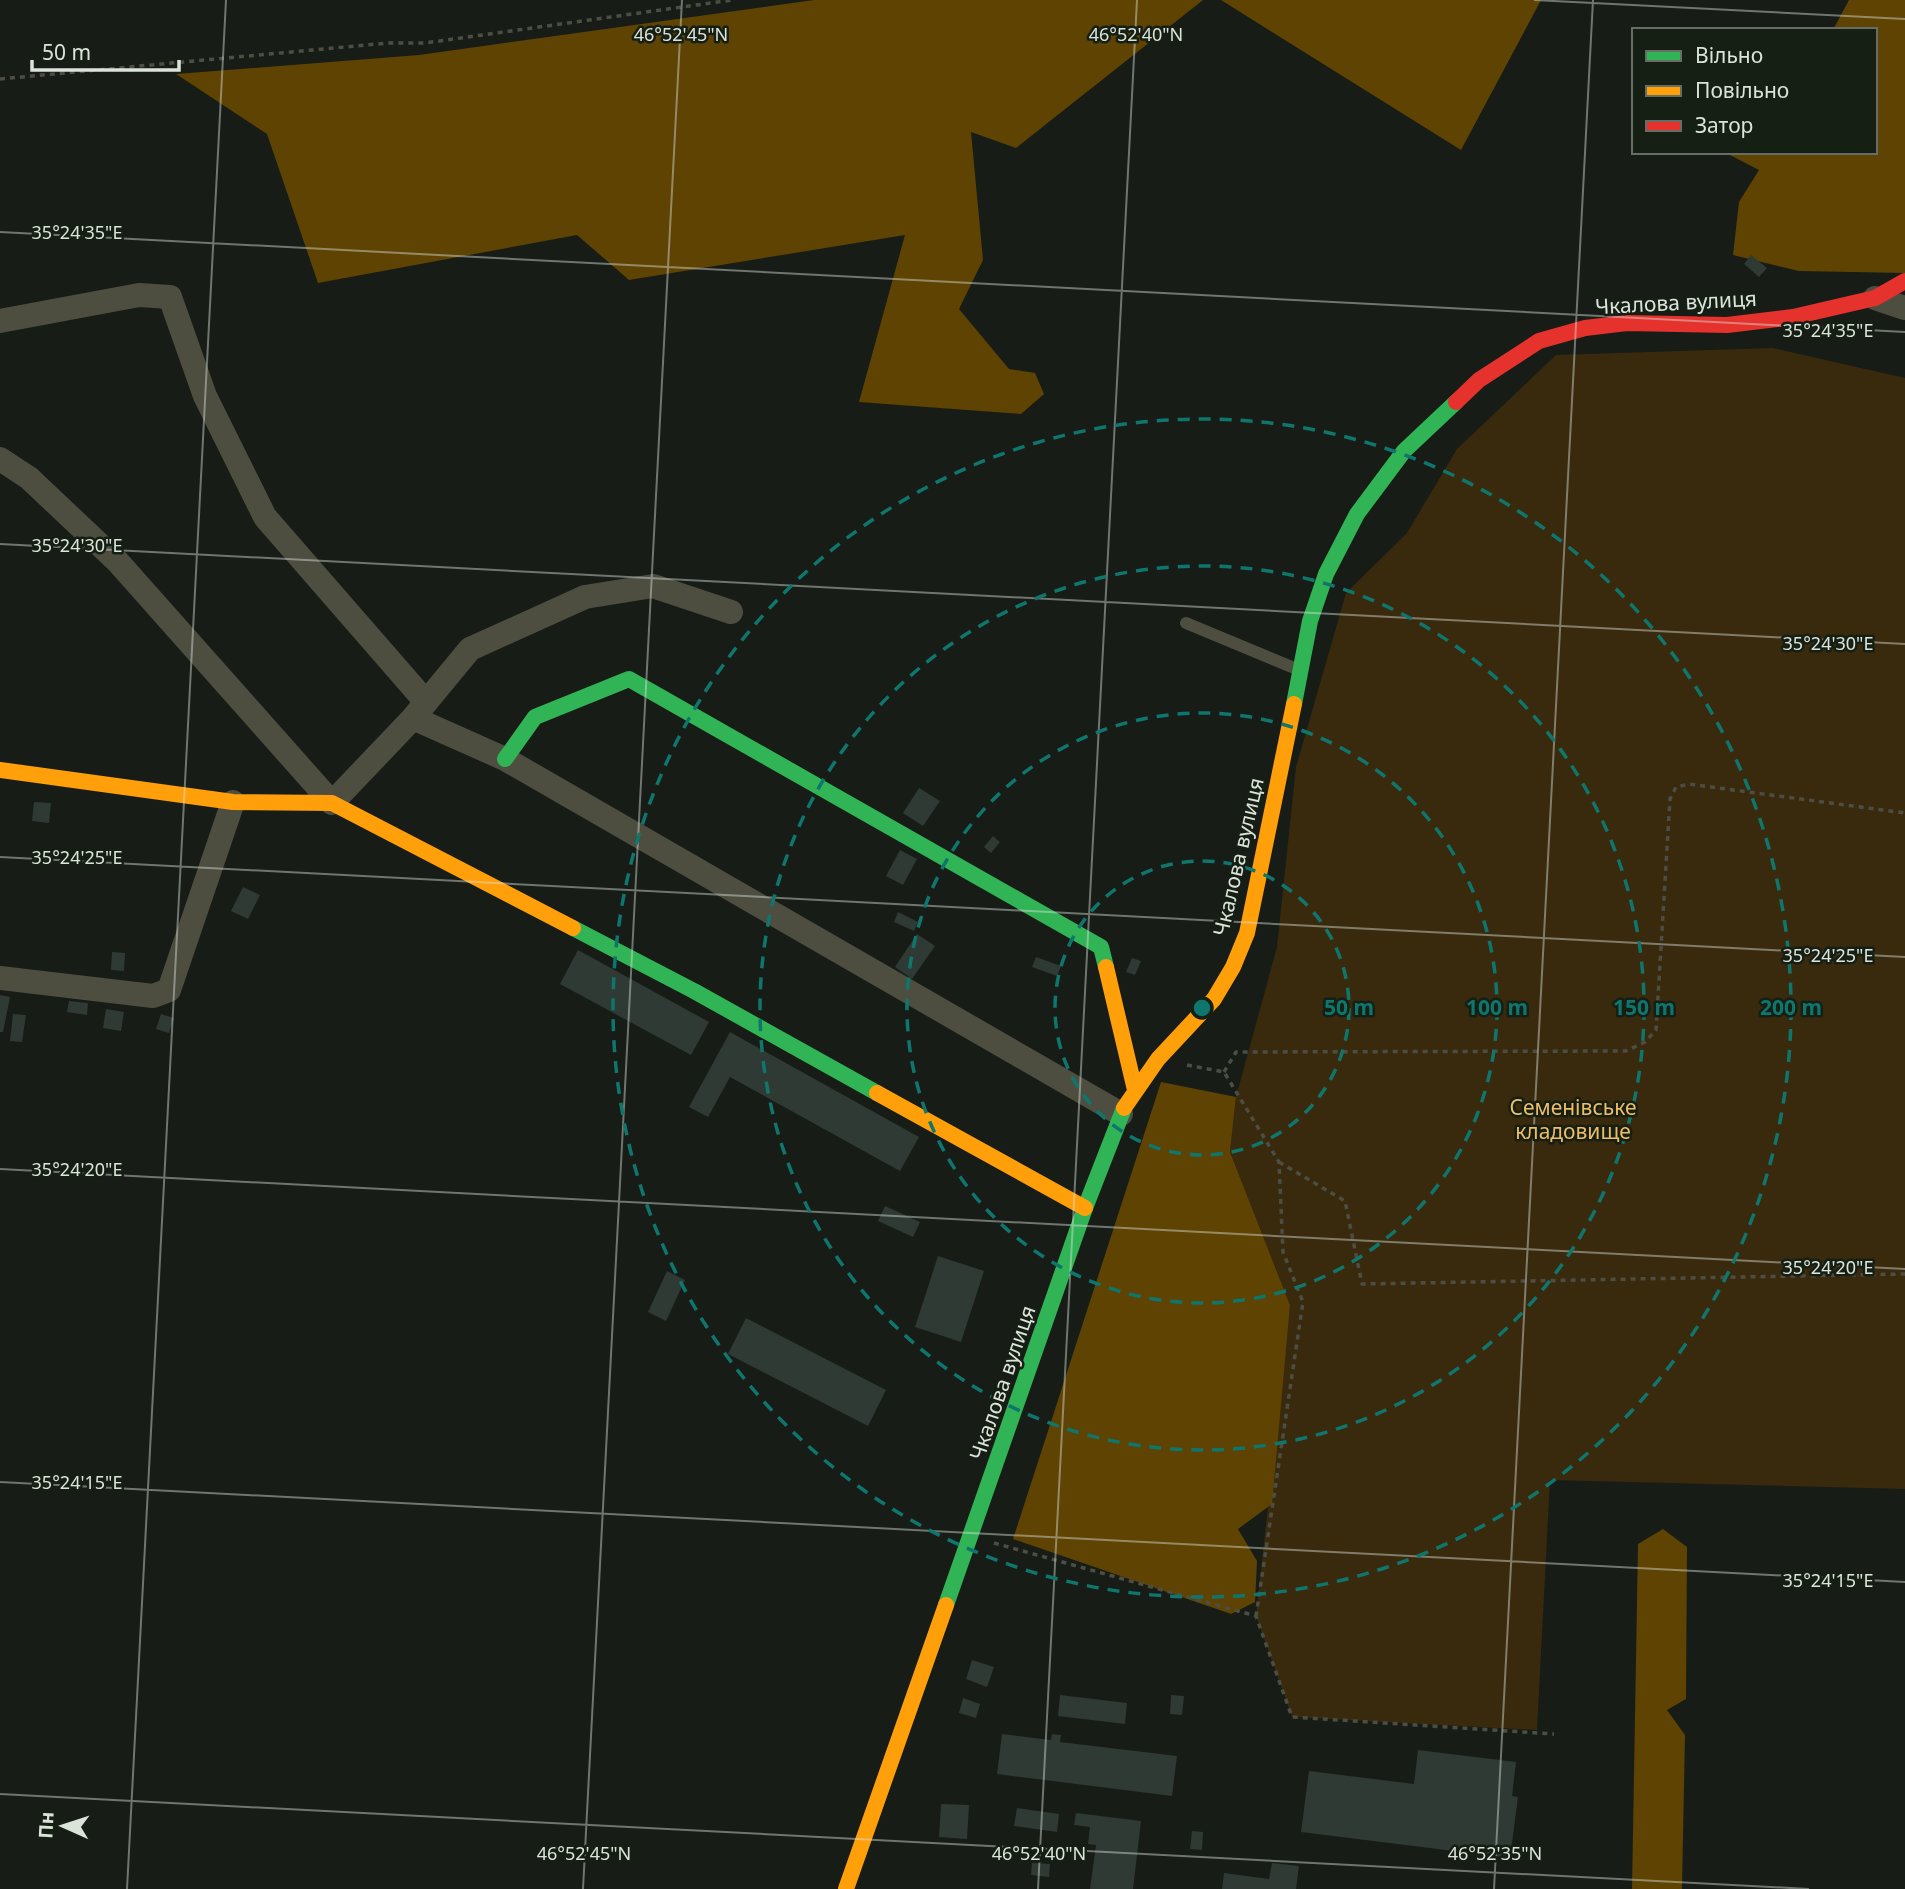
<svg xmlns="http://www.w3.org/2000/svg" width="1905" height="1889" font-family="'Noto Sans',sans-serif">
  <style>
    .green { fill: #392a0d }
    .forest { fill: #5e4303 }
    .building { fill: #2f3a34 }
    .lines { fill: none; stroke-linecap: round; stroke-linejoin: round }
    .path { stroke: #4c4e43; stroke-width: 3.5; stroke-dasharray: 5 5; stroke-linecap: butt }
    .lane { stroke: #4d4e40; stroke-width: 12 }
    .street { stroke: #4d4e40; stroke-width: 24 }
    .fast { stroke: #30b455; stroke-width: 16 }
    .slow { stroke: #ff9f0a; stroke-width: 16 }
    .jam { stroke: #e5322d; stroke-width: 16 }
    .ticks { fill: none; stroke: #dce3db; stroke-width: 2; stroke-opacity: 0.45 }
    .ring { fill: none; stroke: #0f766e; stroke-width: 3.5; stroke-dasharray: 12 9 }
    .labels { text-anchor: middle; stroke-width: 5; stroke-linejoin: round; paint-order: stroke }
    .street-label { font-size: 21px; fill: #dce3db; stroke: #161f14 }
    .park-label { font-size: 21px; fill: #f0bd66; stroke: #161f14 }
    .ticks-label { font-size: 18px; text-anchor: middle; fill: #dce3db; stroke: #161f14; stroke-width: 5; stroke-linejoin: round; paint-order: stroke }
    .centre { fill: #0f766e; stroke: #161f14; stroke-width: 3.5 }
    .ring-label { font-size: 21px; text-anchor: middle; font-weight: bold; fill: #0f766e; stroke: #161f14; stroke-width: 5; stroke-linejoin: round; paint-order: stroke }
  </style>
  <rect width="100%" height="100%" fill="#171c17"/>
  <!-- green -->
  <path class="green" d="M1773 348 1905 378V1489L1550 1480 1537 1730 1292 1717 1256 1616 1290 1305 1230 1152 1236 1097 1277 947 1296 767 1346 593 1407 533 1457 449 1556 355Z"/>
  <!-- forest -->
  <path class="forest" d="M814 0H1203L1016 148 971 132 983 260 959 309 1009 369 1035 373 1044 394 1021 414 859 402 905 235 629 280 577 235 318 283 267 134 176 74 419 55Z
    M1221 0H1541L1461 150Z
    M1849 0H1905V273L1799 271 1733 255 1739 202 1759 170 1724 152H1875V30H1833Z
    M1161 1082 1236 1097 1230 1152 1290 1305 1272 1504 1238 1529 1257 1561 1255 1602 1231 1614 1013 1539Z
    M1663 1529 1687 1547 1686 1699 1667 1710 1685 1735 1682 1889H1632L1638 1544Z"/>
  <!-- building -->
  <path class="building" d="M1751 255 1767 268 1759 277 1744 264Z
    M919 788 940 801 923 826 903 813Z
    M34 802 51 803 49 823 32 821Z
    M993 836 1000 842 991 853 984 847Z
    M900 850 917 859 903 885 886 876Z
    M243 887 260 895 248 919 231 911Z
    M898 912 918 922 914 931 894 922Z
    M917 934 935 946 912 979 895 967Z
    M578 950 709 1022 691 1055 560 984Z
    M112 952 125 953 124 971 111 970Z
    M1036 957 1061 966 1057 976 1032 967Z
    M1132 958 1141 961 1135 975 1126 972Z
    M0 995 10 997 3 1032H0Z
    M69 1001 88 1003 87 1015 67 1012Z
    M106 1009 124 1012 121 1031 103 1028Z
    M13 1014 26 1015 22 1042 10 1041Z
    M161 1014 174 1018 169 1033 156 1029Z
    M730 1032 919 1137 900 1171 730 1077 708 1117 689 1107Z
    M885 1206 920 1222 913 1237 878 1221Z
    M938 1256 984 1271 961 1342 915 1327Z
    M667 1271 685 1280 666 1321 648 1312Z
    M746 1318 886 1390 868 1426 728 1354Z
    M972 1660 994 1667 987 1687 966 1679Z
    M1060 1695 1127 1703 1125 1724 1058 1716Z
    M1171 1695 1184 1696 1182 1715 1170 1714Z
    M963 1698 980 1704 976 1718 959 1713Z
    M1002 1734 1051 1740 1052 1734 1061 1735 1060 1742 1177 1756 1172 1796 997 1774Z
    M1418 1750 1516 1762 1512 1796 1518 1797 1510 1858 1301 1832 1309 1771 1414 1784Z
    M941 1804 969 1805 967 1839 939 1837Z
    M1017 1808 1059 1814 1057 1832 1014 1826Z
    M1076 1813 1141 1821 1133 1889H1090L1096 1845 1088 1844 1090 1827 1074 1825Z
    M1192 1831 1203 1832 1202 1850 1190 1849Z
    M1032 1863 1050 1864 1049 1877 1031 1875Z
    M1272 1863 1299 1866 1296 1889H1222L1224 1873 1269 1879Z"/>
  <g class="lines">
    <!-- path -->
    <path class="path" d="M0 79 388 43H425L732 0
      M1187 1065 1224 1072 1279 1162 1283 1252 1303 1302 1256 1616
      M1224 1072 1236 1052 1626 1051 1645 1042 1656 1030 1670 799 1676 787 1689 784 1905 813
      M1279 1162 1345 1201 1362 1284 1905 1274
      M994 1543 1256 1616 1292 1717 1554 1734"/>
    <!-- lane -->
    <path class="lane" d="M1186 623 1299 670"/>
    <!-- street -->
    <path class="street" d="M1875 298 1905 308
      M0 321 139 295 170 297 205 396 265 517 426 702
      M0 459 29 478 118 562 332 803 413 718 470 649 585 597 653 586 731 612
      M413 718 505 759 1121 1114
      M0 978 153 996 169 990 233 802"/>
    <!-- fast -->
    <path class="fast" d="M1294 704 1310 621 1326 574 1357 514 1404 451 1456 402
      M505 759 535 717 629 679 1101 947 1106 967
      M573 928 694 991 877 1093
      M946 1605 1085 1208 1124 1108"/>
    <!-- slow -->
    <path class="slow" d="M0 770 233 802 332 803 573 928
      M1106 967 1135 1090
      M877 1093 1085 1208
      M1124 1108 1158 1059 1214 999 1233 967 1247 933 1294 704
      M846 1889 946 1605"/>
    <!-- jam -->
    <path class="jam" d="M1456 402 1479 380 1539 341 1585 328 1627 323 1727 325 1793 317 1875 298 1905 281"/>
  </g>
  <!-- ticks -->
  <path class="ticks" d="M1534 0 1905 19M0 232 1905 332M0 544 1905 644M0 857 1905 957M0 1169 1905 1269M0 1482 1905 1582M0 1794 1809 1889M127 1889 226 0M583 1889 682 0M1038 1889 1137 0M1494 1889 1593 0"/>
  <!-- distance rings -->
  <g class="ring">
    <circle cx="1202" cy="1008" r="147"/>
    <circle cx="1202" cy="1008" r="295"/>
    <circle cx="1202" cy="1008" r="442"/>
    <circle cx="1202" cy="1008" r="589"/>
  </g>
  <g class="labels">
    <!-- street labels -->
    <g class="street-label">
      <text transform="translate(1676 303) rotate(-3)" y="7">Чкалова вулиця</text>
      <text transform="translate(1239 857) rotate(-77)" y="7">Чкалова вулиця</text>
      <text transform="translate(1003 1383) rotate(-71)" y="7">Чкалова вулиця</text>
    </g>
    <!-- park labels -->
    <g class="park-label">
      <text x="1573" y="1115">Семенівське<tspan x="1573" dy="24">кладовище</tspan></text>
    </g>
  </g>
  <g class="ticks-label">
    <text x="681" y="41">46°52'45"N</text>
    <text x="1136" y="41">46°52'40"N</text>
    <text x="77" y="239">35°24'35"E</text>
    <text x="1828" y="337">35°24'35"E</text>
    <text x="77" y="552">35°24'30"E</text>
    <text x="1828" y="650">35°24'30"E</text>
    <text x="77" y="864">35°24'25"E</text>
    <text x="1828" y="962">35°24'25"E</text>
    <text x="77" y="1176">35°24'20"E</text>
    <text x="1828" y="1274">35°24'20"E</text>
    <text x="77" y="1489">35°24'15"E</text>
    <text x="1828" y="1587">35°24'15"E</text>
    <text x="584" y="1860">46°52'45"N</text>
    <text x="1039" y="1860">46°52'40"N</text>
    <text x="1495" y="1860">46°52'35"N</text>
  </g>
  <circle cx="1202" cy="1008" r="10" class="centre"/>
  <g class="ring-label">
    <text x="1349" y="1015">50 m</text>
    <text x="1497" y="1015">100 m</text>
    <text x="1644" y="1015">150 m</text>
    <text x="1791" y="1015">200 m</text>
  </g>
  <!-- legend -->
  <rect x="1632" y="28" width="245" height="126" fill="#161f14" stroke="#656d64" stroke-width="2"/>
  <rect x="1646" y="51" width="35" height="10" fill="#30b455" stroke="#656d64" stroke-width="2"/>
  <text x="1695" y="63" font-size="21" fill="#dce3db">Вільно</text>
  <rect x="1646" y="86" width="35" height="10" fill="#ff9f0a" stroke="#656d64" stroke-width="2"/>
  <text x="1695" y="98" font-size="21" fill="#dce3db">Повільно</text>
  <rect x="1646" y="121" width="35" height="10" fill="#e5322d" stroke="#656d64" stroke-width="2"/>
  <text x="1695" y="133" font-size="21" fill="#dce3db">Затор</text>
  <!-- north arrow -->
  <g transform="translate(63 1826) rotate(273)" stroke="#161f14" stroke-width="5" paint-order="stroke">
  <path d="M0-5L12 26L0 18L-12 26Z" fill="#dce3db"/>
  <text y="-10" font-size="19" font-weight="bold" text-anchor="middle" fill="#dce3db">Пн</text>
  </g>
  <!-- scale -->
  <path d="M32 60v10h147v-10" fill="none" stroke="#dce3db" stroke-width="3.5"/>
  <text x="42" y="60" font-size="21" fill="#dce3db" stroke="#161f14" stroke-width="5" paint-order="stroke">50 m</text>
</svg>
